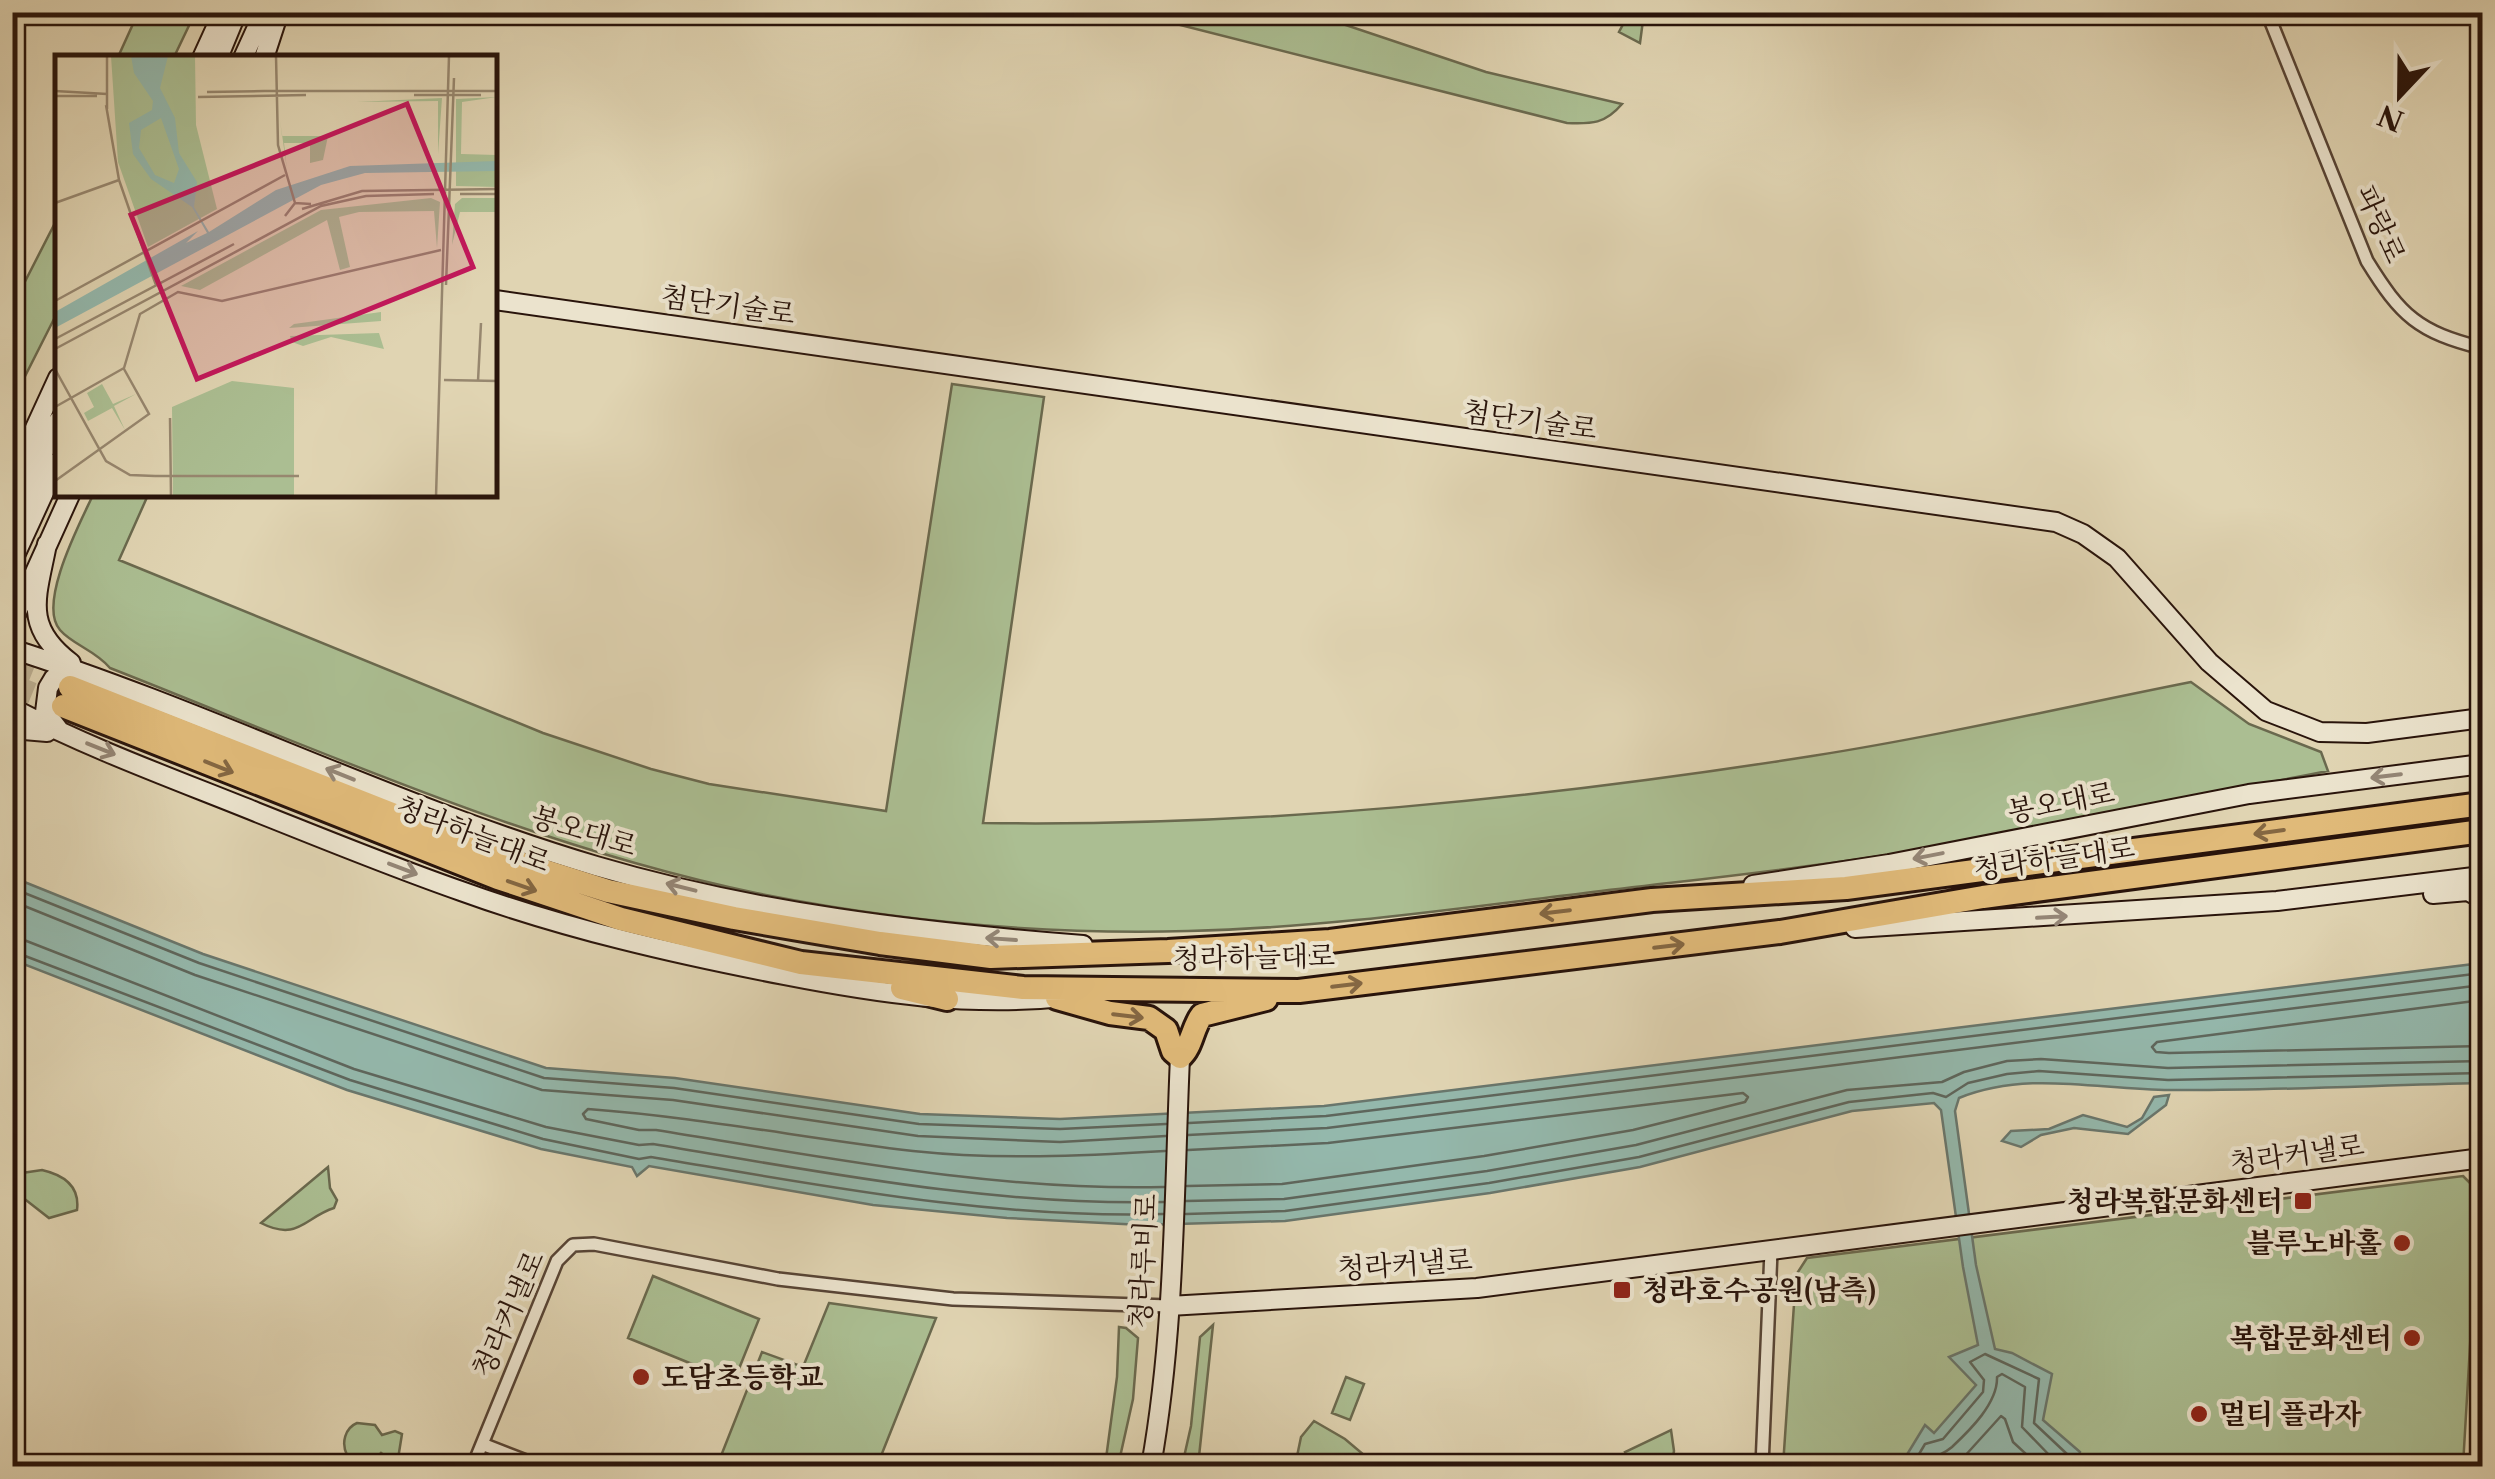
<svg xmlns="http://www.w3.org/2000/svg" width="2495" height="1479" font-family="'Libre Caslon Text','Noto Serif KR',serif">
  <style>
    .green { fill: #abbe92; stroke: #6a694e; stroke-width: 2.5 }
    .water { fill: #94b8ac; stroke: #69766c; stroke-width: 2.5 }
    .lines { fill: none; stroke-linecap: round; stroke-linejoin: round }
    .shore { stroke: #5e665c; stroke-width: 2.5 }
    .highway-tunnel { stroke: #bbae91; stroke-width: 22; stroke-dasharray: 22 11; stroke-linecap: butt }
    .street-casing { stroke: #574435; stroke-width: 16 }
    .secondary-casing { stroke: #29140b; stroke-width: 22 }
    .highway-casing { stroke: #29140b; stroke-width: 28 }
    .street { stroke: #ebe3cd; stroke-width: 11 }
    .secondary { stroke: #ebe3cd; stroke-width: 18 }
    .highway { stroke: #e0ba79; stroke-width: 22 }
    .oneway { stroke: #948676 }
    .oneway2 { stroke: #846742 }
    .poi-dot { fill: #8f2418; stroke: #ebe3cd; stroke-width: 4 }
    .labels { text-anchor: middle; stroke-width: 8; stroke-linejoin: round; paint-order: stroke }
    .street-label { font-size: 28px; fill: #29140b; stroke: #ebe3cd }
    .poi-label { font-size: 28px; font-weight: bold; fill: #29140b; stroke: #ebe3cd; text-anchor: end }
    .inset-road { fill: none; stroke: #97876f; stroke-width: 2.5 }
    .view { fill: #c2185b; fill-opacity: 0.15; stroke: #c2185b; stroke-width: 5 }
    .inset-edge { fill: none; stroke: #29140b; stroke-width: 5 }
  </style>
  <rect width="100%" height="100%" fill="#e0d4b2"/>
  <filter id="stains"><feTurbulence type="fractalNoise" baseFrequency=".002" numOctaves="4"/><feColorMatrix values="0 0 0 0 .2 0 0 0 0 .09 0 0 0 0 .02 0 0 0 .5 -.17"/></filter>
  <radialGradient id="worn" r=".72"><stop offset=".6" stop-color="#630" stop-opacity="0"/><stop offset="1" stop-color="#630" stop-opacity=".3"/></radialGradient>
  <!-- green -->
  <path class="green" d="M138 13H195L174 57H118Z
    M1133 13H1310L1486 72 1622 104C1605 124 1592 124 1567 123Z
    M1629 13H1644L1640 43 1619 32Z
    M57 219V313L13 400V305Z
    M952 384 1044 397 983 823C1260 827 1538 799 1812 756 1939 736 2065 707 2191 682L2249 724 2321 752 2328 771C2180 799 2028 834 1880 856 1782 871 1683 881 1585 893 1453 909 1321 928 1188 931 1044 935 897 921 756 893 534 847 321 751 110 668 95 650 73 645 60 630 37 604 80 523 93 495H148L119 560 543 733 651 769 709 784 886 811Z
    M328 1167 330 1188 337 1200 334 1208C305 1217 298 1242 261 1223Z
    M42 1170C64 1175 80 1186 77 1210L49 1218 13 1190V1180L22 1173Z
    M2463 1176 2479 1192 2463 1466H1783L1796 1275 1807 1258Z
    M653 1276 759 1319 734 1381 628 1338Z
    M829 1303 936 1318 877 1466H717L762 1352 803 1367Z
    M1213 1325 1198 1466H1182L1191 1426 1200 1337Z
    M1119 1327 1126 1328 1138 1338 1133 1399 1118 1466H1105L1117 1377Z
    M1346 1377 1364 1384 1350 1420 1332 1413Z
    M1314 1421 1345 1439 1377 1466H1295L1301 1437Z
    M357 1423 375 1425 382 1435 395 1431 402 1434 397 1465 381 1453 371 1463H358L347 1455C341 1443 345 1428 357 1423Z
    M1671 1430 1674 1451 1671 1466H1632L1625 1452Z"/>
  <!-- water -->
  <path class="water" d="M12 877 203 954 546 1068 675 1078 920 1114 1060 1119 1324 1106 2482 963V1083C2379 1085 2274 1091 2170 1090 2099 1090 2028 1070 1959 1098L1955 1111 1976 1265 1995 1349 2012 1353 2052 1374 2043 1420 2080 1452 2077 1466H1900L1925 1425 1934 1433 1976 1385 1949 1357 1978 1345 1963 1267 1941 1110 1934 1103 1852 1111 1640 1167 1490 1193 1285 1221 1142 1225 1007 1218 873 1205 649 1166 637 1176 632 1167 541 1149 347 1090 13 960Z
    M2169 1095 2166 1105 2128 1134 2074 1128 2041 1135 2021 1147 2002 1141 2011 1131 2049 1129 2083 1115 2127 1127 2142 1118 2154 1097Z"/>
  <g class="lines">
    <!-- shore -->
    <path class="shore" d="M12 888 199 963 544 1078 674 1088 919 1124 1060 1129 1166 1124
      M12 901 195 975 542 1090 673 1100 918 1136 1060 1142 1166 1136
      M12 939 24 940 354 1069 546 1127 639 1145 653 1144C822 1172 992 1206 1164 1202
      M12 951 350 1080 543 1139 639 1159 651 1157C820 1185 991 1219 1163 1214
      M2482 1000 2157 1042 2152 1047 2156 1052 2169 1053 2482 1046
      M1189 1123 1326 1116 2482 973
      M1188 1135 1327 1128 2482 985
      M1187 1186 1282 1184 1484 1156 1633 1130 1745 1102 1748 1097 1743 1093 1328 1143 1188 1150
      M1164 1187C993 1191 824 1157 656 1130H639L586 1119 583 1114 588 1109C697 1117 804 1138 913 1151 997 1160 1082 1156 1165 1151
      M1186 1201 1284 1199 1487 1171 1636 1145 1847 1090 1942 1082 1964 1072 2007 1061 2041 1059 2168 1068 2482 1061
      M1186 1214 1285 1211 1489 1183 1639 1157 1849 1102 1933 1093 1946 1097 1968 1083 2007 1074 2039 1071 2168 1080 2482 1073
      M1912 1466 1925 1444 1943 1439 1983 1392 1984 1380 1970 1362 1985 1354 2039 1379 2034 1423 2068 1455V1466
      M1926 1466C1933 1454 1942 1456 1952 1447 1970 1430 1998 1403 1997 1377L2002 1374 2025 1387 2022 1427 2054 1460 2056 1466
      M1950 1466 1963 1458 2001 1416 2005 1419 2013 1442 2039 1466"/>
    <!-- highway-tunnel -->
    <path class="highway-tunnel" d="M12 664 70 687
      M12 685 63 706"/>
    <!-- street casing -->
    <g class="street-casing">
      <path id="street" d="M2267 12 2367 261C2401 316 2418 332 2482 348
        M482 1444 539 1466
        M473 1466 557 1261 573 1245 594 1244 778 1279 953 1299 1169 1306
        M1762 1466 1771 1251"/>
    </g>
    <!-- secondary casing -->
    <g class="secondary-casing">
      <path id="secondary" d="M202 58 223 12
        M218 58 237 12
        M243 58 264 12
        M264 58 279 12
        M495 300 2056 522 2083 534 2117 558 2209 662 2266 711 2320 732 2367 733 2482 718
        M12 478 58 378
        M12 521 58 421
        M47 544C37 597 22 626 71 663
        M12 562 58 462
        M12 623 70 495
        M12 649C210 712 397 807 596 866 755 913 919 932 1083 945
        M12 708C91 749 174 779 256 812 324 839 392 867 461 891 566 929 675 954 784 975 876 993 969 1007 1063 997
        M12 729 47 732
        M59 730 45 712 48 688 54 678 83 673
        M1753 885 1889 864 2249 794 2482 764
        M2433 894 2468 891 2482 899
        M1855 928 2277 901 2482 876
        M1169 1306 1477 1288 2482 1158
        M1151 1466C1175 1332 1174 1193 1180 1057"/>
    </g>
    <!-- highway casing -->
    <g class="highway-casing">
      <path id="highway" d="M70 687 501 857 608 891 734 918 880 943 991 957 1168 951 1330 941 1652 900 1846 888 2482 804
        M63 706 498 878 621 919 801 963 1023 988 1299 991 1780 932 1983 897 2482 831
        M902 988 947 999
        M1057 998 1110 1013 1149 1018 1166 1030 1173 1051 1180 1057C1192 1047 1192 1028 1202 1015L1266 999"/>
    </g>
    <!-- street -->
    <use href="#street" class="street"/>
    <!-- secondary -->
    <use href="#secondary" class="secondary"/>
    <!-- highway -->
    <use href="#highway" class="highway"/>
  </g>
  <!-- one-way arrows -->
  <defs><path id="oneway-shaft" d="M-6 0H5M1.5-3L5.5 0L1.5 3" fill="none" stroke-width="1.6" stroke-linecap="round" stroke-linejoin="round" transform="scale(2.5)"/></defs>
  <g class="oneway">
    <use href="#oneway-shaft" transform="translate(101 749) rotate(22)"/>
    <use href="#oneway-shaft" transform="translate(340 774) rotate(-158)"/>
    <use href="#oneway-shaft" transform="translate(2386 776) rotate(173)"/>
    <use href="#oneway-shaft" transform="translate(1928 856) rotate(169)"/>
    <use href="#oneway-shaft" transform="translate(403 869) rotate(21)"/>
    <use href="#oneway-shaft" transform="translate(681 887) rotate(-166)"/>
    <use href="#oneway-shaft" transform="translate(2052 917) rotate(-3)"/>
    <use href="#oneway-shaft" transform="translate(1001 939) rotate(-176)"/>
  </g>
  <g class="oneway2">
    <use href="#oneway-shaft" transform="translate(219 767) rotate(22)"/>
    <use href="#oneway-shaft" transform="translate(2269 832) rotate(172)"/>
    <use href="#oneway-shaft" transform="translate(522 886) rotate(19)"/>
    <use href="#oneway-shaft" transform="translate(1555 912) rotate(173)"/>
    <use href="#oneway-shaft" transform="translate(1669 946) rotate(-7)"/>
    <use href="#oneway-shaft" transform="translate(1347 985) rotate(-7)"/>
    <use href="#oneway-shaft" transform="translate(1128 1016) rotate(7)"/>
  </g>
  <!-- markers -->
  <g class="poi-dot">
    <rect x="2293" y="1191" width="20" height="20" rx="5"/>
    <circle cx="2402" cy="1243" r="10"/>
    <rect x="1612" y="1280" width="20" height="20" rx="5"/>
    <circle cx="2412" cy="1338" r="10"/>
    <circle cx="641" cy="1377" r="10"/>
    <circle cx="2199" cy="1414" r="10"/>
  </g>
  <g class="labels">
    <!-- street labels -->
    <g class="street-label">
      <text transform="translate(2381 224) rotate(66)" y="10">파랑로</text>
      <text transform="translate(728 305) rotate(8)" y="10">첨단기술로</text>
      <text transform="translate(1530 420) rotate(8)" y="10">첨단기술로</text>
      <text transform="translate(2061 802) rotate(-11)" y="10">봉오대로</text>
      <text transform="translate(584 831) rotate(17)" y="10">봉오대로</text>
      <text transform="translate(473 834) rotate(21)" y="10">청라하늘대로</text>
      <text transform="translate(2054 858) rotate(-8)" y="10">청라하늘대로</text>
      <text transform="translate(1254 957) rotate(-1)" y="10">청라하늘대로</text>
      <text transform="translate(2297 1154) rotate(-8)" y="10">청라커낼로</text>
      <text transform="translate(1143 1261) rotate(-87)" y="10">청라루비로</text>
      <text transform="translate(1405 1264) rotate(-4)" y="10">청라커낼로</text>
      <text transform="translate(508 1314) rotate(-66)" y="10">청라커낼로</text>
    </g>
    <!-- poi labels -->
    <g class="poi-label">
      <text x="2283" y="1211">청라복합문화센터</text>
      <text x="2382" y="1253">블루노바홀</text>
      <text x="1642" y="1300" text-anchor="start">청라호수공원(남측)</text>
      <text x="2392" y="1348">복합문화센터</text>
      <text x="661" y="1387" text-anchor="start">도담초등학교</text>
      <text x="2219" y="1424" text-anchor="start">멀티 플라자</text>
    </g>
  </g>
  <!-- overview -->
  <g transform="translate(55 55)">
    <rect width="442" height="442" fill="#e0d4b2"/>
    <path d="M56 1H140L141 70 162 154 93 192 63 107ZM442 42 407 47 406 99 442 100V132L401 131V44ZM387 43 383 99V46L302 47ZM225 65 227 81H273L268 105 255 108V88H229L232 115ZM376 143 385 147 382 193 379 156 304 157 284 162 295 212 285 215 272 165 145 235 126 231 266 155ZM407 143H442V157H405L397 190 400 149ZM326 257V266L234 273 239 269ZM324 278 329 294 276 282 248 291 237 287 235 281ZM177 326 239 333V442H118L117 352ZM47 329 58 349 81 339 59 351 70 375 57 353 33 366 29 358 39 352 32 338Z" fill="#abbe92"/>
    <path d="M76 1H113L105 33 120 63 124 98 142 127 139 152 154 177 221 135 295 111 442 106V116L310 118 266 130 0 273V257L143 176 131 188 152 178 137 152 96 124 78 99 74 68 97 55 98 46 79 18ZM106 63 124 114 119 128 100 120 84 93 86 75Z" fill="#94b8ac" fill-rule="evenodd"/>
    <path class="inset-road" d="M52 1V54M221 1 223 90 240 148M0 36 52 39M209 36H443M152 37 209 36M359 40H426M0 41H42M143 42 251 40M51 50 64 125 89 197M405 139H443M0 148 64 125M247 154 307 136 443 134M230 161 240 148 256 149M101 230 89 197 103 229M391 230 399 23M0 246 230 120M0 284 179 189M0 294 266 151 311 141 379 139M0 314 51 406 75 420 100 421M389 325 443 326M423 326 426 268M0 352 69 313 85 259 123 237 167 246 386 195M115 363 116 442M100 421H244M0 426 94 359 69 314M381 442 394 1"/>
    <path class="view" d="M352 49 418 212 142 324 76 160Z"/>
    <rect width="442" height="442" class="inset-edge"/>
  </g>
  <!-- margin -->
  <rect width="2495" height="1479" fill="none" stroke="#e0d4b2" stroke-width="50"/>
  <rect x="15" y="15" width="2465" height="1449" fill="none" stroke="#29140b" stroke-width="5"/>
  <rect x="25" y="25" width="2445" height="1429" fill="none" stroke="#29140b" stroke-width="2.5"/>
  <!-- north arrow -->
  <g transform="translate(2400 95) rotate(202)" stroke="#ebe3cd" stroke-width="8" paint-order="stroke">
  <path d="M0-8L18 38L0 25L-18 38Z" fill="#29140b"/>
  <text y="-15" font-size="28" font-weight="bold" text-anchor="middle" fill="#29140b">N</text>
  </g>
  <rect width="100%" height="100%" filter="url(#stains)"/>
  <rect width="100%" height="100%" fill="url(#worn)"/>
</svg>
